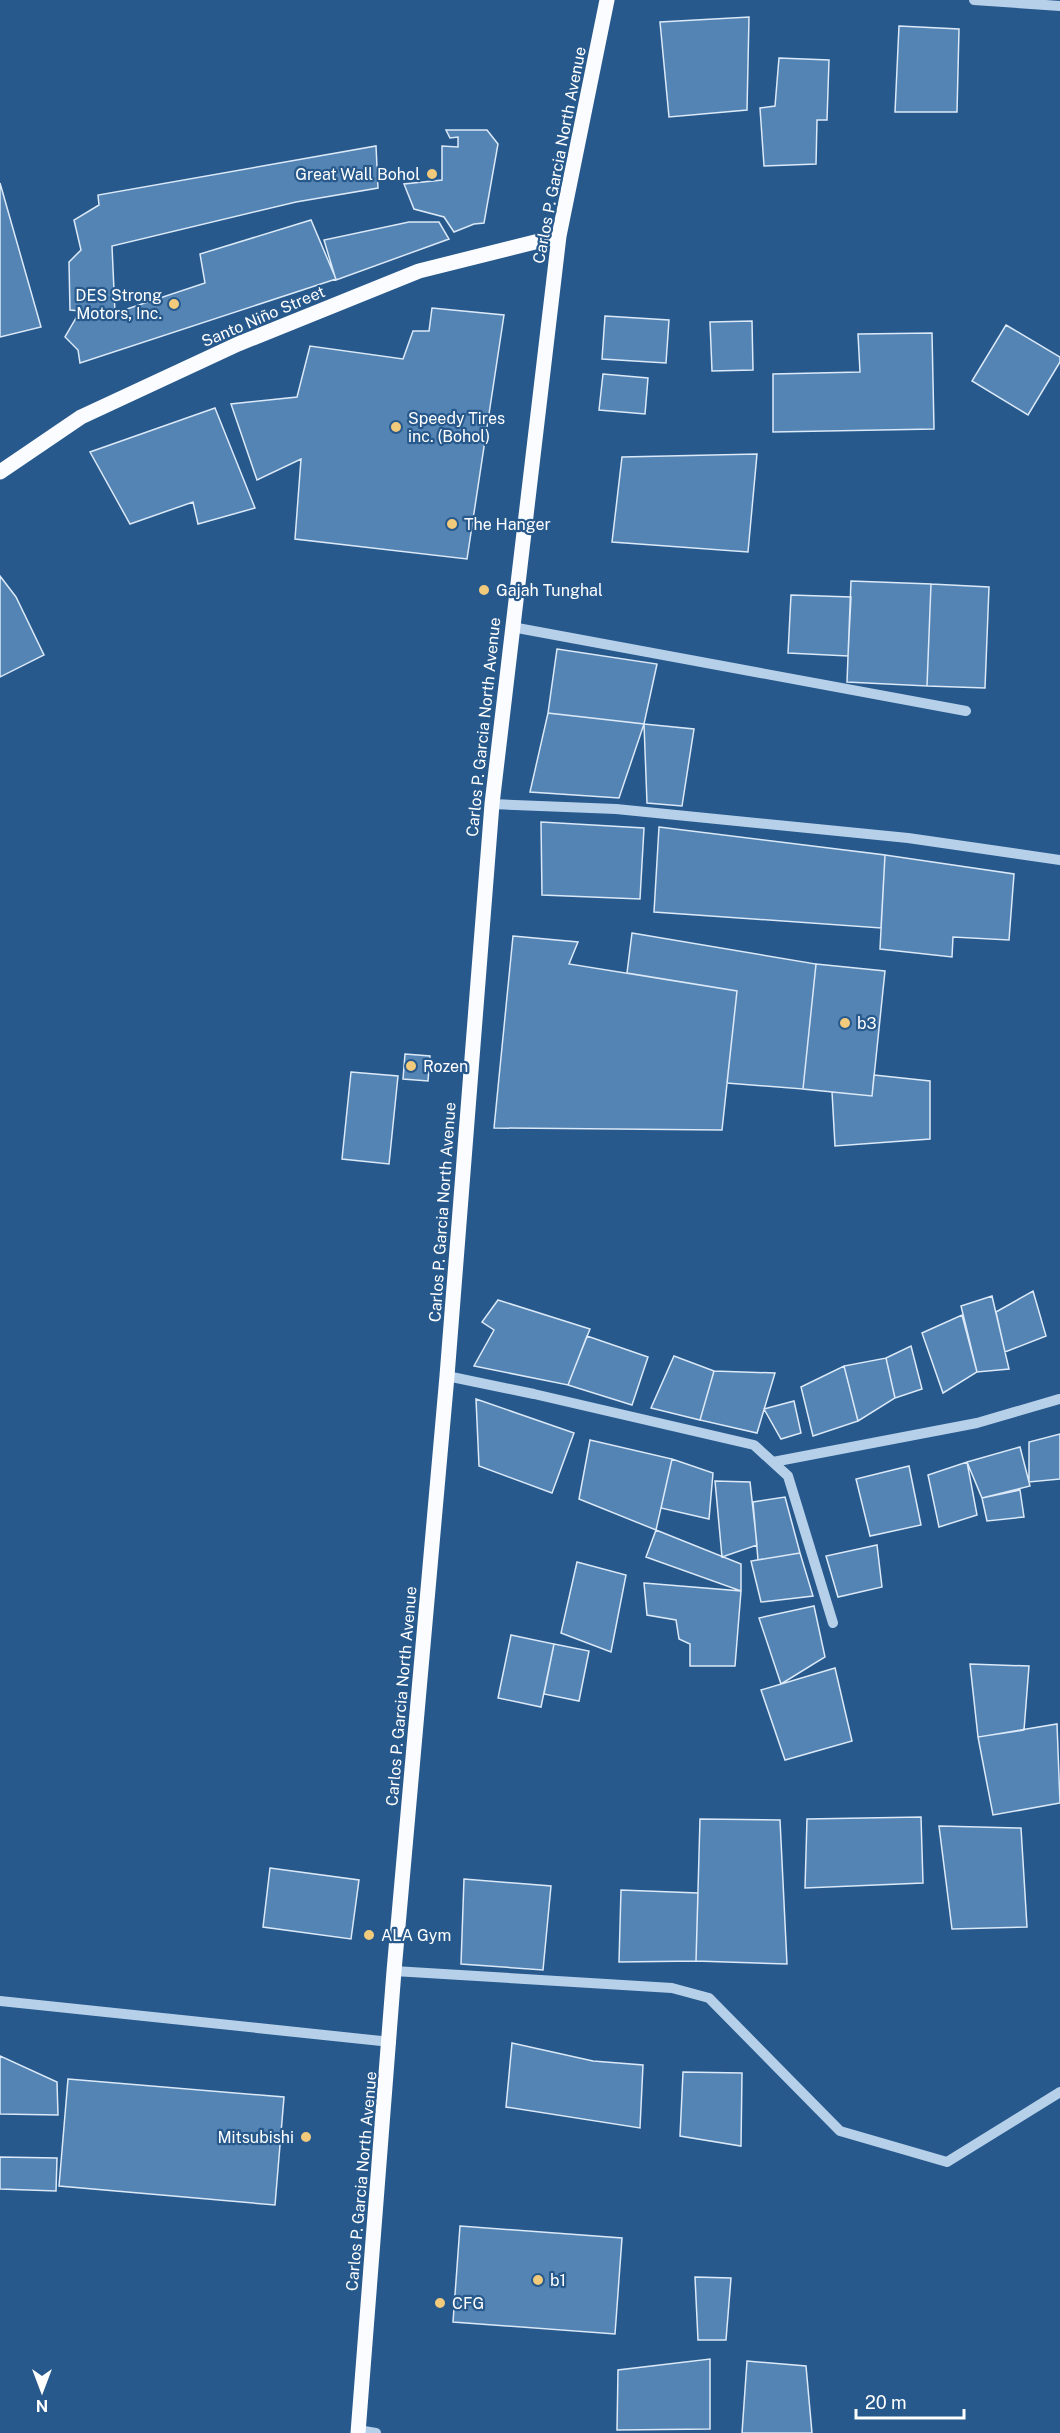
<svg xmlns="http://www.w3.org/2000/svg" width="1060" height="2433" font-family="'Public Sans',sans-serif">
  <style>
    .building { fill: #5484b4; stroke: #dbe9f8; stroke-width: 1.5 }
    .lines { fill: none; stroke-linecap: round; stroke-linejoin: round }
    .minor { stroke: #b6d0ea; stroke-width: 10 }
    .major { stroke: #fafcff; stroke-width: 15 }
    .poi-dot { fill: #f2ca7c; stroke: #27598c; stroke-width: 2 }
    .labels { text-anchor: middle; stroke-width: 4.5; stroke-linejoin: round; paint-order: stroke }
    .street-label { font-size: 16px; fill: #fff; stroke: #27598c }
    .poi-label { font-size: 16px; fill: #fff; stroke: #27598c; text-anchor: start }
  </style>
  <rect width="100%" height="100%" fill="#27598c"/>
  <!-- building -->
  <path class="building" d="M749 17 747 110 669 117 660 22Z
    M899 26 959 29 957 112H895Z
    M779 58 829 60 827 120H817L816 164 764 166 760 108 775 106Z
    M446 130H487L498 144 484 223 474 224 454 232 444 217 414 209 404 184 442 180V146L458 147V137L450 138Z
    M376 146 378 188 296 202 112 246 115 313 205 283 200 254 311 220 336 279 80 363 78 350 65 337 80 311 70 310 69 262 81 250 74 220 99 205 98 195Z
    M0 183 41 327 0 337Z
    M409 222H439L449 239 336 280 324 240Z
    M432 308 504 315 467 559 295 539 301 459 257 480 231 404 297 397 310 346 403 359 413 331H429Z
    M605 316 669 320 666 363 602 359Z
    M752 321 753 370 712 371 710 322Z
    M1006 325 1060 357V362L1028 415 972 381Z
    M932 333 934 429 773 432V374L860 372 858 334Z
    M603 374 648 378 645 414 599 410Z
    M215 408 255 508 198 524 193 502 130 524 90 452Z
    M757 454 748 552 612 542 622 457Z
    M0 576 16 597 44 655 0 677Z
    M851 581 931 584 927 686 847 682Z
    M931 584 989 587 985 688 927 686Z
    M791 595 851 597 848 656 788 653Z
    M557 649 657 664 644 724 548 713Z
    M548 713 644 724 619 798 530 792Z
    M644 724 694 729 682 806 647 803Z
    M541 822 644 828 640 899 542 895Z
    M659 827 885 855 881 928 654 912Z
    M885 855 1014 874 1009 940 953 937 952 957 880 949Z
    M632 933 816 964 803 1089 727 1083 737 991 627 973Z
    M513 936 578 942 569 964 737 991 722 1130 494 1128Z
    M816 964 885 971 872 1096 803 1089Z
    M405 1054 430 1056 428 1081 403 1079Z
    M351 1072 398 1076 389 1164 342 1159Z
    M874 1075 930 1081V1139L835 1146 832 1092 872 1096Z
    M1033 1291 1046 1336 1005 1352 996 1312Z
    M992 1296 1009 1369 977 1372 961 1306Z
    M498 1300 590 1329 568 1385 474 1366 494 1330 482 1322Z
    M962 1315 977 1372 943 1393 922 1333Z
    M587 1336 648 1357 632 1405 568 1385Z
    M911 1346 922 1389 895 1398 886 1358Z
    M674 1356 714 1371 700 1420 651 1408Z
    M886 1358 895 1398 858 1421 844 1366Z
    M844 1366 858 1421 813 1436 801 1387Z
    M714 1371 775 1373 757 1433 700 1420Z
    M476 1399 574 1433 552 1493 479 1466Z
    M794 1401 801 1433 781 1439 764 1409Z
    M1060 1434V1479L1029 1482V1442Z
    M590 1440 672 1459 656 1530 579 1499Z
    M1020 1447 1030 1486 982 1498 967 1462Z
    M672 1459 713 1473 709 1519 661 1508Z
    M967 1462 977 1515 939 1527 928 1475Z
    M909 1466 921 1525 870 1536 856 1479Z
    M715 1481 750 1482 757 1545 722 1557Z
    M1020 1490 1024 1517 987 1521 982 1498Z
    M785 1497 800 1553 758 1560 753 1502Z
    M656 1530 741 1564V1591L646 1557Z
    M877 1545 882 1587 838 1597 826 1556Z
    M800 1553 813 1596 761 1602 751 1561Z
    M577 1562 626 1575 611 1652 561 1633Z
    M644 1583 741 1591 735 1666H690V1644L679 1639 676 1620 647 1615Z
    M814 1606 825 1657 781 1684 759 1618Z
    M511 1635 554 1644 541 1707 498 1698Z
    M554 1644 589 1651 579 1701 544 1694Z
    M970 1664 1029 1666 1024 1730 978 1737Z
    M835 1668 852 1741 785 1760 761 1690Z
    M1057 1724 1060 1803 993 1815 978 1737Z
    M921 1817 923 1883 805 1888 807 1819Z
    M700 1819 780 1820 787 1964 696 1961Z
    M939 1826 1021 1828 1027 1927 952 1929Z
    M270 1868 359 1880 351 1939 263 1927Z
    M464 1879 551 1886 543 1970 461 1964Z
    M621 1890 698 1893 696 1961 619 1962Z
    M512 2043 593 2061 643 2065 640 2128 506 2107Z
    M0 2056 57 2082 58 2115 0 2114Z
    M683 2072 742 2073 741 2146 680 2136Z
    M68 2079 284 2097 275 2205 59 2186Z
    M0 2157 57 2158 56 2191 0 2189Z
    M460 2226 622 2238 615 2334 453 2322Z
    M695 2277 731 2278 726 2340H698Z
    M710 2359V2429L617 2430 618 2370Z
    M747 2361 806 2366 812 2433H742Z"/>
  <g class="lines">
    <!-- minor -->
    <path class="minor" d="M974 0 1060 6
      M512 627 966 711
      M492 804 616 809 908 838 1060 860
      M447 1376 534 1394 754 1445 788 1476 833 1623
      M773 1462 977 1423 1059 1399
      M394 1971 672 1988 709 1998 840 2131 947 2162 1060 2092
      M0 2001 391 2042
      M358 2430 376 2433"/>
    <!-- major -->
    <path class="major" d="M0 472 81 417 238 344 419 271 559 236
      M358 2433 394 1971 447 1376 492 804 559 236 607 0"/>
  </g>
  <!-- markers -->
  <g class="poi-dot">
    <circle cx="432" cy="174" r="6"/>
    <circle cx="174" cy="304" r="6"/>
    <circle cx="396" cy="427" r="6"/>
    <circle cx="452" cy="524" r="6"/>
    <circle cx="484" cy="590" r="6"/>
    <circle cx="845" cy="1023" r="6"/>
    <circle cx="411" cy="1066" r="6"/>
    <circle cx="369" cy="1935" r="6"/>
    <circle cx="306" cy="2137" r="6"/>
    <circle cx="538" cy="2280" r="6"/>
    <circle cx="440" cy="2303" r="6"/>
  </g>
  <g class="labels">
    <!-- street labels -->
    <g class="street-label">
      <text transform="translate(559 155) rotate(-79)" y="6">Carlos P. Garcia North Avenue</text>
      <text transform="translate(263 316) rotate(-23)" y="6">Santo Niño Street</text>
      <text transform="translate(483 727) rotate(-84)" y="6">Carlos P. Garcia North Avenue</text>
      <text transform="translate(442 1212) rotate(-86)" y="6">Carlos P. Garcia North Avenue</text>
      <text transform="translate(401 1696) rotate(-85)" y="6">Carlos P. Garcia North Avenue</text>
      <text transform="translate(361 2181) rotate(-85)" y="6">Carlos P. Garcia North Avenue</text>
    </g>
    <!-- poi labels -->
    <g class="poi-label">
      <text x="420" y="180" text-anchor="end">Great Wall Bohol</text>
      <text x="162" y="301" text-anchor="end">DES Strong<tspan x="162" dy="18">Motors, Inc.</tspan></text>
      <text x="408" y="424">Speedy Tires<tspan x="408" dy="18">inc. (Bohol)</tspan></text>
      <text x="464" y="530">The Hanger</text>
      <text x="496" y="596">Gajah Tunghal</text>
      <text x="857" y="1029">b3</text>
      <text x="423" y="1072">Rozen</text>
      <text x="381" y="1941">ALA Gym</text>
      <text x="294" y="2143" text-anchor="end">Mitsubishi</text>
      <text x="550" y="2286">b1</text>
      <text x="452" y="2309">CFG</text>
    </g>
  </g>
  <!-- north arrow -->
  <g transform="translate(42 2391) rotate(180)" stroke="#27598c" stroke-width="4.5" paint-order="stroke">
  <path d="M0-4.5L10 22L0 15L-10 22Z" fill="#ffffff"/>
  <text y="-9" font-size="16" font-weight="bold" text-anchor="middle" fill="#ffffff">N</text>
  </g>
  <!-- scale -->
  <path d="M856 2409v9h108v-9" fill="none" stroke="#ffffff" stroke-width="3"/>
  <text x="865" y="2409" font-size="18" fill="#ffffff" stroke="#27598c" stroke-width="4.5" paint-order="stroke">20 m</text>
</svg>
